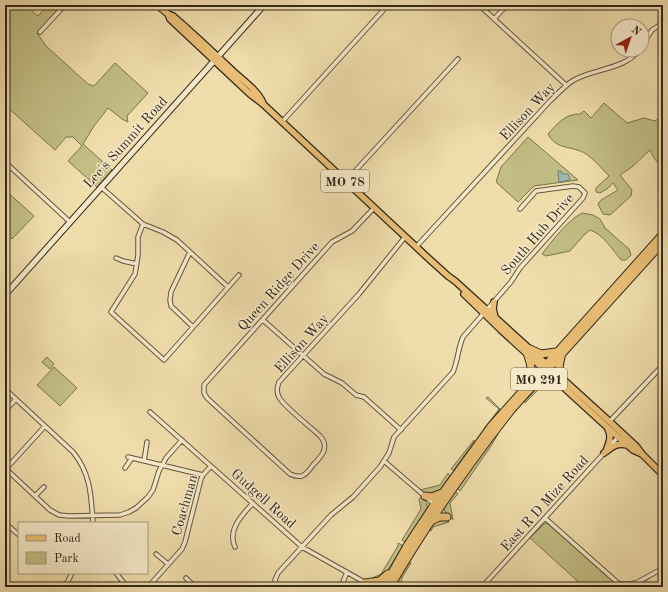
<svg xmlns="http://www.w3.org/2000/svg" width="668" height="592" font-family="'Old Standard TT',serif">
  <style>
    .green { fill: #c2be84; stroke: #7a7350 }
    .water { fill: #9bbbaf; stroke: #718074 }
    .lines { fill: none; stroke-linecap: round; stroke-linejoin: round }
    .street-casing { stroke: #62553f; stroke-width: 5.5 }
    .secondary-casing { stroke: #33281b; stroke-width: 7 }
    .primary-casing { stroke: #33281b; stroke-width: 8 }
    .highway-casing { stroke: #33281b; stroke-width: 9 }
    .street { stroke: #f5e9c9; stroke-width: 3.5 }
    .secondary { stroke: #f5e9c9; stroke-width: 5 }
    .primary { stroke: #e8be76; stroke-width: 5.5 }
    .highway { stroke: #e8be76; stroke-width: 7 }
    .labels { text-anchor: middle; stroke-width: 3; stroke-linejoin: round; paint-order: stroke }
    .shield { fill: #f5e9c9; stroke: #6d624f; stroke-width: 1 }
    .shield-label { font-size: 13px; font-weight: bold; fill: #33281b }
    .street-label { font-size: 14px; fill: #33281b; stroke: #f5e9c9 }
  </style>
  <rect width="100%" height="100%" fill="#f0ddac"/>
  <filter id="stains"><feTurbulence type="fractalNoise" baseFrequency=".005" numOctaves="4"/><feColorMatrix values="0 0 0 0 .2 0 0 0 0 .09 0 0 0 0 .02 0 0 0 .5 -.17"/></filter>
  <radialGradient id="worn" r=".72"><stop offset=".6" stop-color="#630" stop-opacity="0"/><stop offset="1" stop-color="#630" stop-opacity=".3"/></radialGradient>
  <!-- green -->
  <path class="green" d="M5 5H25L38 16 48 5H62L37 33 46 46 88 84 94 86 115 63 148 93 127 116 128 122 122 119 108 108 94 126 83 144 112 170 97 187 68 161 82 146 73 137H66L55 150 5 105Z
    M604 103 627 123 644 118 655 121 663 115V167C656 162 653 157 650 150L632 167 620 175 632 190 631 196 610 215 603 214 598 204 601 200 618 190 613 183 607 189 600 193 596 192V188L609 176C602 169 594 159 586 154 572 145 557 151 548 134 558 123 565 114 580 114L584 111 591 118Z
    M528 137 578 180 534 186 518 202 496 182 501 167Z
    M5 190 34 216 12 239 5 232Z
    M582 213 593 215 600 219 605 228 629 249 631 255 626 260H621C612 249 603 234 590 230L584 235 570 251 546 256 542 254C552 241 568 220 582 213Z
    M47 357 54 364 50 369 42 362Z
    M54 367 77 388 60 406 37 385Z
    M545 382 557 385 539 389 525 403V401L539 386Z
    M488 397 500 409 484 429 499 409 486 398Z
    M497 433 498 434 491 446 460 491 457 488Z
    M474 440V442L454 470H452L451 469Z
    M448 473 450 476 438 493 425 495 420 490 440 485Z
    M455 491 458 494 450 503 453 520 445 512 444 507Z
    M421 497 427 503V508L405 542 402 540 421 509 419 499Z
    M436 520H446L449 522 433 527 431 531 429 530Z
    M545 523 548 524 617 585 615 587H584L530 538Z
    M398 543 402 545V547L385 575 384 577 368 580 381 574 398 546Z
    M409 562 411 563 403 576 399 587H394Z"/>
  <!-- water -->
  <path class="water" d="M558 171H561L562 174H568L570 180 559 182Z"/>
  <g class="lines">
    <!-- street casing -->
    <g class="street-casing">
      <path id="street" d="M479 5 566 85
        M494 19 507 5
        M40 32 65 5
        M642 45 652 30 663 23
        M282 122 388 5
        M5 162 70 222
        M345 182 458 59
        M101 187 143 224 163 232 177 240 228 287
        M374 208 352 231 332 242 204 385V393L207 398 290 474C294 476 297 477 302 476 307 474 310 469 313 465 322 456 330 447 320 436 312 428 283 406 279 397 276 392 277 387 279 382L359 294 405 237
        M143 224 138 237V255L135 274 111 312 164 360 239 275
        M416 247 550 101C558 94 565 85 574 80 593 69 626 69 639 50
        M190 252 171 292 170 300 171 306 193 327
        M116 258 123 261 137 264
        M263 320 324 374 342 383 356 395 364 397 401 430
        M5 389 73 452C91 474 91 496 93 523
        M5 411 16 399
        M150 412 302 547 373 587
        M609 422 663 365
        M609 447 618 437
        M128 457 203 475
        M144 461 147 442
        M384 461 435 505
        M125 468 132 458
        M6 469 50 510 59 515 69 516 120 515 129 512 136 508 148 497 153 490 159 471 166 458 182 440
        M5 470 45 426
        M35 496 44 487
        M545 518 618 583C637 589 647 574 663 569
        M5 523 19 535
        M235 547C227 530 242 515 253 503
        M156 554 168 564
        M116 573 127 587
        M186 578 195 587
        M65 587 72 573
        M148 587 182 549 185 542 201 479 203 475 211 466
        M277 587 275 580 278 573 331 515 353 497 380 467 389 453 394 437 453 372C458 360 458 348 463 337L511 282 520 268 583 198 585 193 579 187 573 186 536 191 520 209
        M341 587 347 572
        M482 587 605 452"/>
    </g>
    <!-- secondary casing -->
    <g class="secondary-casing">
      <path id="secondary" d="M5 295 264 5"/>
    </g>
    <!-- primary casing -->
    <g class="primary-casing">
      <path id="primary" d="M157 5 168 14 170 19 250 94 263 104 427 257 448 276 455 281 609 421 636 446 642 454 663 475
        M168 14 173 16C194 34 214 53 234 72 244 81 258 91 263 103
        M464 294 501 330 618 437 633 450 642 454
        M494 302 493 309 495 317
        M606 451C609 443 612 437 608 429
        M604 453C612 447 617 442 627 445"/>
    </g>
    <!-- highway casing -->
    <g class="highway-casing">
      <path id="highway" d="M530 349 541 354 556 352
        M527 353C531 364 533 370 528 382
        M561 357 559 367 562 378
        M536 383 548 380 560 384
        M425 496 432 497 442 493
        M431 521 439 517H447
        M365 583 380 581 388 574
        M384 587 407 546 434 505 492 425 663 234
        M390 587C426 525 468 465 512 409L663 242"/>
    </g>
    <!-- street -->
    <use href="#street" class="street"/>
    <!-- secondary -->
    <use href="#secondary" class="secondary"/>
    <!-- primary -->
    <use href="#primary" class="primary"/>
    <!-- highway -->
    <use href="#highway" class="highway"/>
  </g>
  <g class="labels">
    <!-- shield labels -->
    <g class="shield">
      <rect x="321" y="170" width="48" height="22" rx="3"/>
      <rect x="511" y="368" width="56" height="22" rx="3"/>
    </g>
    <g class="shield-label">
      <text x="345" y="186">MO 78</text>
      <text x="539" y="384">MO 291</text>
    </g>
    <!-- street labels -->
    <g class="street-label">
      <text transform="translate(527 111) rotate(-47)" y="5">Ellison Way</text>
      <text transform="translate(125 142) rotate(-48)" y="5">Lee's Summit Road</text>
      <text transform="translate(537 234) rotate(-49)" y="5">South Hub Drive</text>
      <text transform="translate(278 286) rotate(-48)" y="5">Queen Ridge Drive</text>
      <text transform="translate(301 343) rotate(-48)" y="5">Ellison Way</text>
      <text transform="translate(264 498) rotate(42)" y="5">Gudgell Road</text>
      <text transform="translate(544 503) rotate(-48)" y="5">East R D Mize Road</text>
      <text transform="translate(184 505) rotate(-74)" y="5">Coachman</text>
    </g>
  </g>
  <!-- margin -->
  <rect width="668" height="592" fill="none" stroke="#f0ddac" stroke-width="20"/>
  <rect x="6" y="6" width="656" height="580" fill="none" stroke="#33281b" stroke-width="2"/>
  <rect x="10" y="10" width="648" height="572" fill="none" stroke="#33281b"/>
  <!-- legend -->
  <rect x="18" y="522" width="130" height="52" fill="#f5e9c9" stroke="#a79c83"/>
  <rect x="26" y="535" width="20" height="6" fill="#e8be76" stroke="#a79c83"/>
  <text x="54" y="542" font-size="12" fill="#33281b">Road</text>
  <rect x="26" y="552" width="20" height="12" fill="#c2be84" stroke="#a79c83"/>
  <text x="54" y="562" font-size="12" fill="#33281b">Park</text>
  <!-- north arrow -->
  <g transform="translate(630 38) rotate(40)"><circle r="19" fill="#f5e9c9" stroke="#a79c83"/>
  <path d="M0-3L7 15L0 10L-7 15Z" fill="#8f2418"/>
  <text y="-6" font-size="11" font-weight="bold" text-anchor="middle" fill="#33281b">N</text>
  </g>
  <rect width="100%" height="100%" filter="url(#stains)"/>
  <rect width="100%" height="100%" fill="url(#worn)"/>
</svg>
